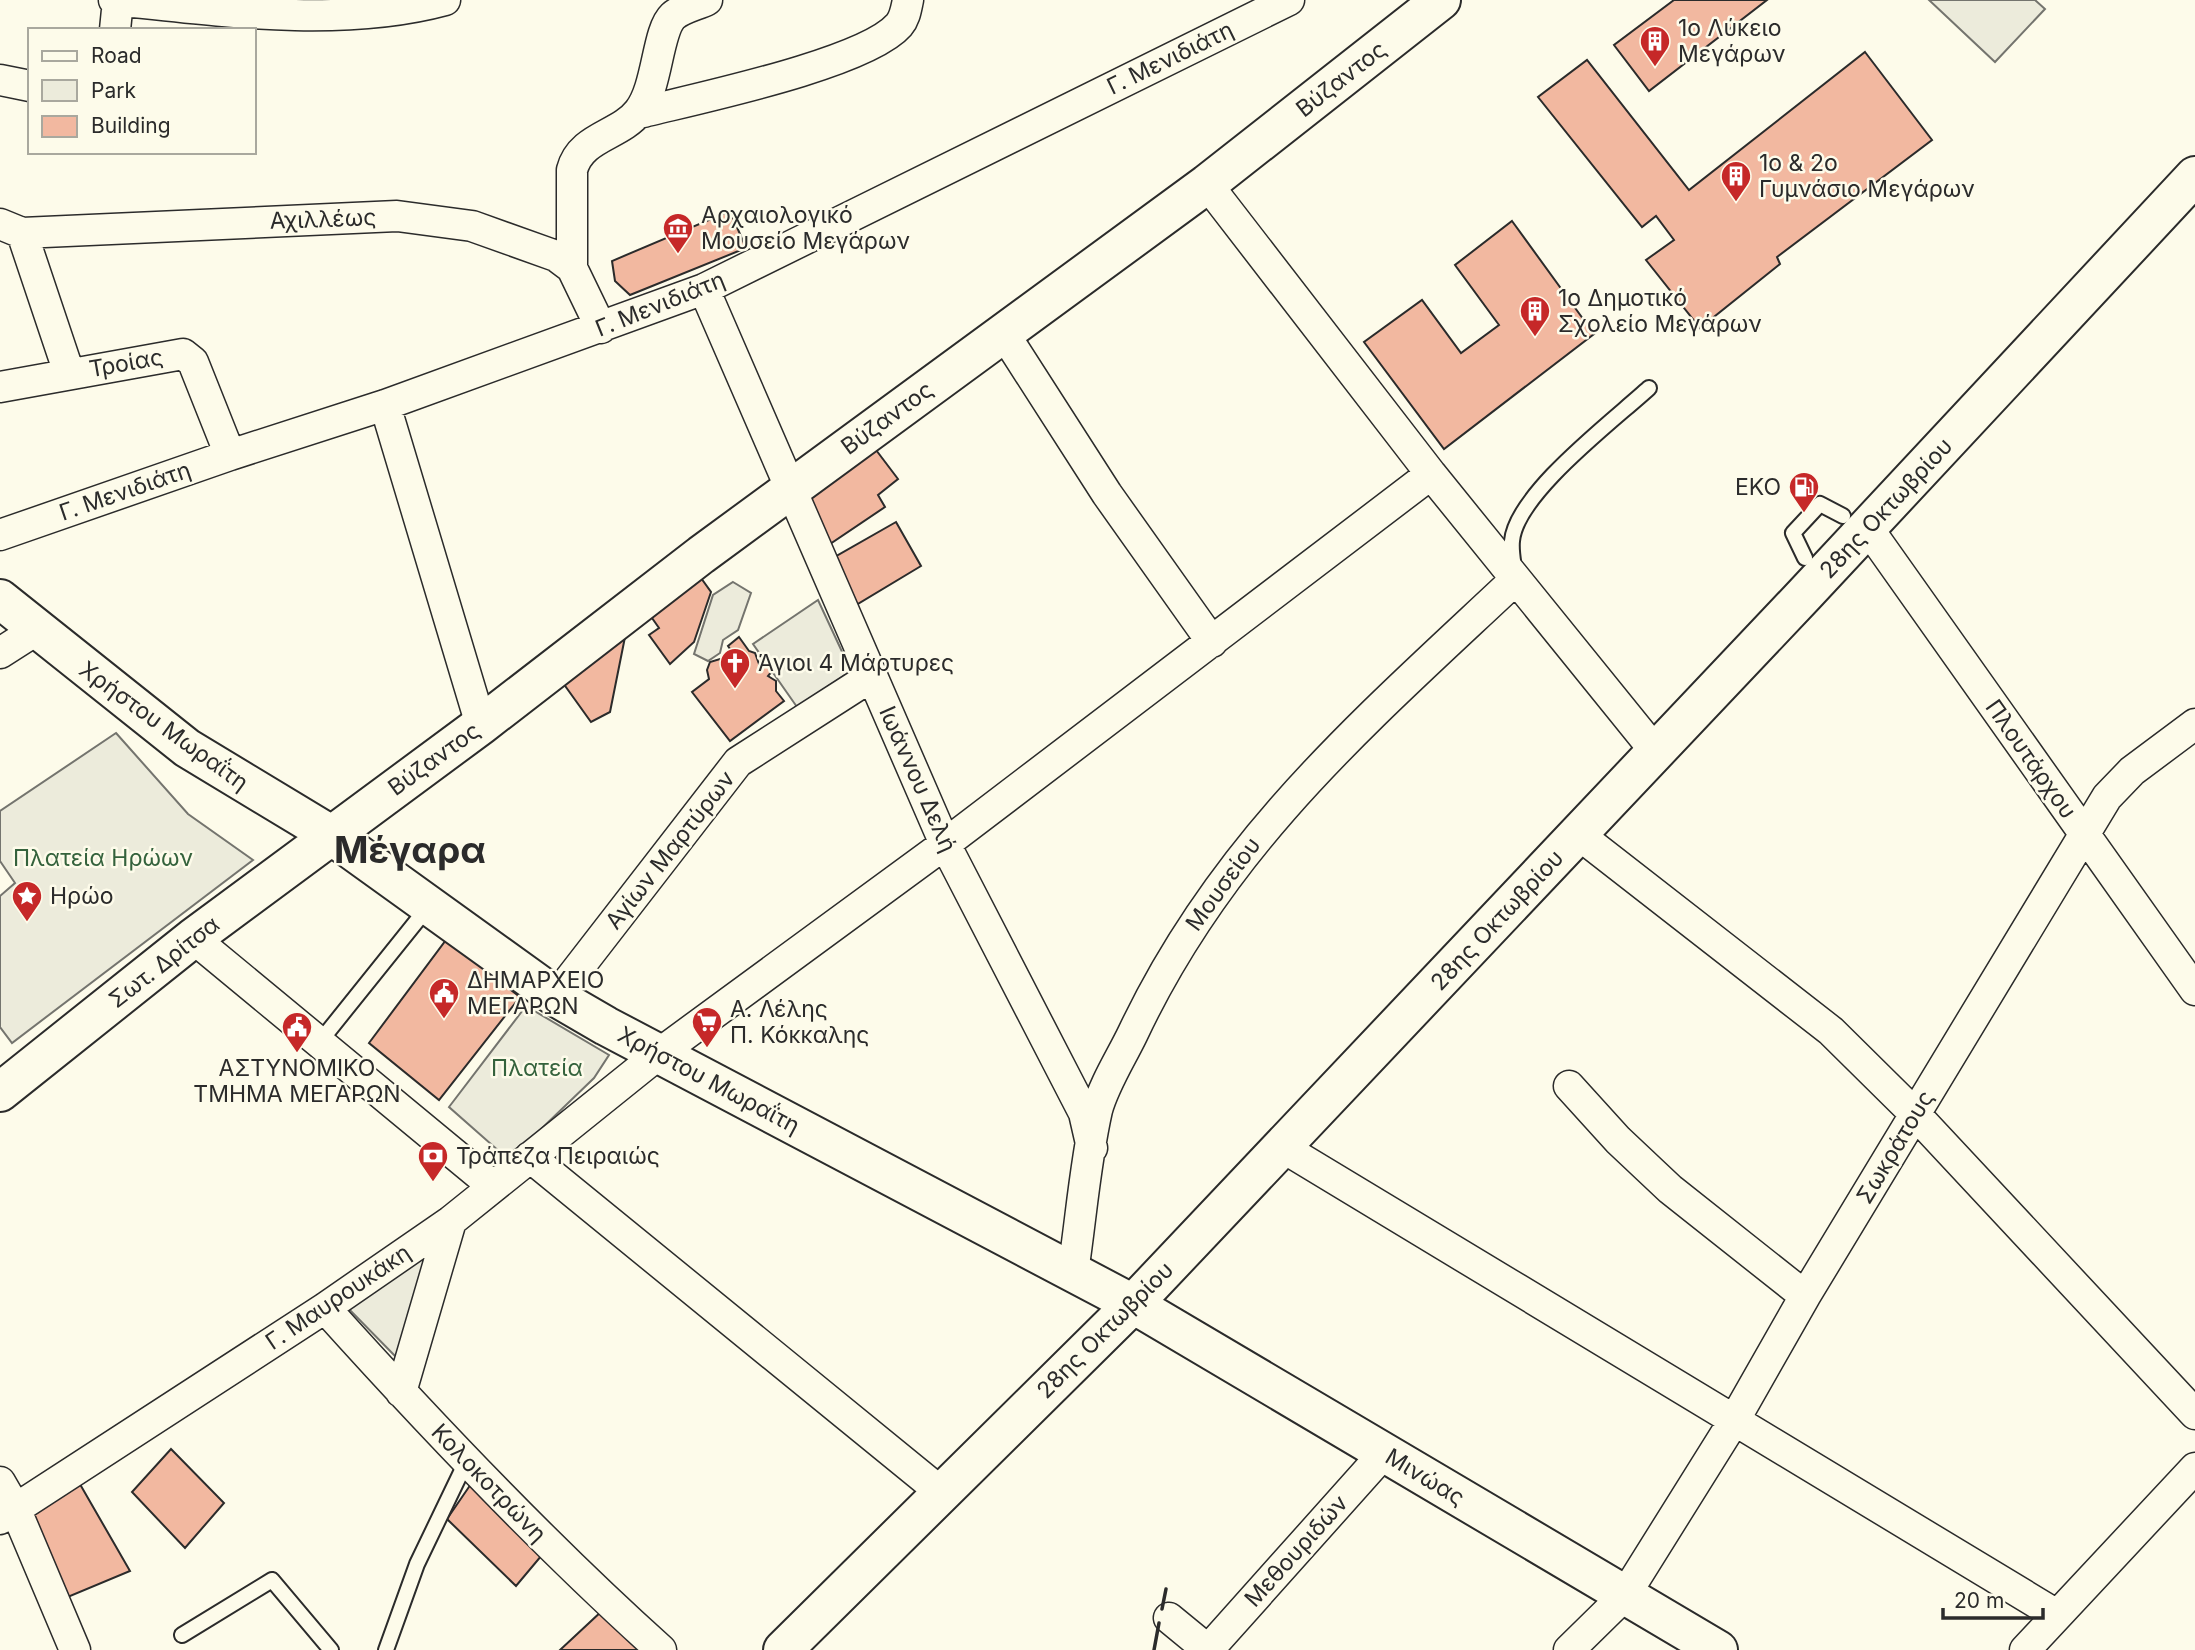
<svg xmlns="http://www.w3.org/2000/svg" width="2195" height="1650" font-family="Inter,sans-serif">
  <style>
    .green { fill: #ecebdb; stroke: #74746e; stroke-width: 2 }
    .building { fill: #f2b8a0; stroke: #2b2b2b; stroke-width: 2 }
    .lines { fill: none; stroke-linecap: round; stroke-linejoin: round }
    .lane-casing { stroke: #2b2b2b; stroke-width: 18 }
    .street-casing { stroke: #2b2b2b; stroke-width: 33 }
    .secondary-casing { stroke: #2b2b2b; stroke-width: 42 }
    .lane { stroke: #fdfbea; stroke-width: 14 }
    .street { stroke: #fdfbea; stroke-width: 30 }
    .secondary { stroke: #fdfbea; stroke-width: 38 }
    .wall { stroke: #2b2b2b; stroke-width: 3.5 }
    .labels { text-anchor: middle; stroke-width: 5; stroke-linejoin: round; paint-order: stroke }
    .poi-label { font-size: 23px; fill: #2b2b2b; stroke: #fdfbea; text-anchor: start }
    .street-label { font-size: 23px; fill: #2b2b2b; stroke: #fdfbea }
    .park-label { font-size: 23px; fill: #34623c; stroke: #fdfbea }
    .town-label { font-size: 37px; font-weight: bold; fill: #2b2b2b; stroke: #fdfbea }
  </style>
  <rect width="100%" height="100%" fill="#fdfbea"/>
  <!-- green -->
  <path class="green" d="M1929 0H2035L2045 9 1995 62Z
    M733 582 751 593 738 630 723 640 720 653 708 661 694 654 713 595Z
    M818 600 851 671 797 707 753 644Z
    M116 733 188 814 253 860 12 1043 0 1027V896L15 883 0 861V811Z
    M526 1006 609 1055 594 1078 509 1160 449 1107Z
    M419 1247 430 1258 398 1359 340 1300Z"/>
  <!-- building -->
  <path class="building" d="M1674 0H1767L1649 91 1614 45Z
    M1865 52 1932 140 1777 257 1780 264 1700 328 1646 260 1674 240 1656 216 1642 227 1538 97 1587 60 1689 190Z
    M730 211 746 248 630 295 615 281 612 261Z
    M1512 221 1594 334 1444 449 1364 342 1422 300 1461 353 1499 325 1455 265Z
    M870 442 898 479 878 495 885 507 830 544 802 486Z
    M896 522 921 566 856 605 833 558Z
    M696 571 711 592 694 642 670 664 649 635 659 628 645 608Z
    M628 622 610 712 591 722 558 676Z
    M739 637 749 651 755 653 759 664 767 661 772 665 773 670 768 676 776 681V691L784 701 730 741 692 692 709 679 707 670 710 662 720 659 729 662 736 658 728 646Z
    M446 940 520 997 439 1100 369 1043Z
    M171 1449 224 1503 185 1548 132 1492Z
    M77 1479 130 1571 63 1599 26 1512Z
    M473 1481 542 1555 516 1586 447 1519Z
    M603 1610 644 1650H560Z"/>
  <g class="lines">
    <!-- lane casing -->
    <g class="lane-casing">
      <path id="lane" d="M1805 558 1793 533 1820 504 1843 516
        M1514 568C1513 560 1511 550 1512 541 1516 494 1613 421 1649 388
        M318 1044 428 907
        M182 1635 272 1580 331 1650
        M386 1650 417 1564 466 1462"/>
    </g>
    <!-- street casing -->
    <g class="street-casing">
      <path id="street" d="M114 0C219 11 342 28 445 0
        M115 30 118 0
        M0 80 30 86
        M639 113C694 99 865 64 899 25 905 18 906 9 908 0
        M1207 184 1431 474 1656 752
        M0 224 22 233 397 216 472 226 556 256 572 268 601 328
        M22 233 69 373
        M572 268V170C581 136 620 136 639 111 658 87 657 31 673 16 682 8 697 5 707 0
        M704 289 945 844 1084 1113 1092 1148
        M1003 332 1107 494 1212 642
        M0 387 183 354 193 362 230 455
        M385 405 481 725
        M1867 527 2195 990
        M0 535 230 455 385 405 704 289 1289 0
        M0 653 36 630
        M1578 834 1831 1031 1915 1114 2195 1414
        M193 938 493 1186
        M556 997 738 762 872 676
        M1569 1086 1618 1140 1670 1189 1805 1296
        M1282 1147 2057 1615
        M530 1157 942 1493
        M1073 1272C1081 1219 1085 1163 1097 1110 1104 1084 1121 1058 1133 1033 1223 842 1364 722 1515 580
        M325 1308C432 1427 542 1543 661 1650
        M401 1392 451 1221
        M0 1482 15 1508 75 1650
        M0 1519 325 1308 451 1221 660 1053 945 844 1431 474
        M1169 1618 1208 1650
        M1208 1650 1384 1453
        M1569 1650 1625 1595 1735 1419 1805 1296 2107 797 2132 771 2195 724
        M2025 1650 2195 1468"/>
    </g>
    <!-- secondary casing -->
    <g class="secondary-casing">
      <path id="secondary" d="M0 599 187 748 331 835 556 997 606 1026 1133 1304 1718 1650
        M0 1092 193 938 481 725 701 555 1207 184 1441 0
        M783 1650 1133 1304 1805 594 2195 176"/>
    </g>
    <!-- lane -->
    <use href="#lane" class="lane"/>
    <!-- street -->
    <use href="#street" class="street"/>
    <!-- secondary -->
    <use href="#secondary" class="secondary"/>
    <!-- wall -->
    <path class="wall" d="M1162 1609 1166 1589
      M1154 1650 1159 1623"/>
  </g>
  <!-- icons -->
  <defs>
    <g id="building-pin" transform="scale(1.575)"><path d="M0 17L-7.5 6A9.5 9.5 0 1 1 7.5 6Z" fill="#c62828" stroke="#fdfbea"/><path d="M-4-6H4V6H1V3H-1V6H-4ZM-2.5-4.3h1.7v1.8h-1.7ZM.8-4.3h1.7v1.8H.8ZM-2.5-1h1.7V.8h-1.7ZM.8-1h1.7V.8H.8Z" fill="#fff"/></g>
    <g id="museum-pin" transform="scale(1.575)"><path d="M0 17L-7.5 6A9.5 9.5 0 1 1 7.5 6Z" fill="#c62828" stroke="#fdfbea"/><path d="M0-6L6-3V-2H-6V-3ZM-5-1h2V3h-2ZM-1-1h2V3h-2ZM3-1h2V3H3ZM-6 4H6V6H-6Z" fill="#fff"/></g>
    <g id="fuel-pin" transform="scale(1.575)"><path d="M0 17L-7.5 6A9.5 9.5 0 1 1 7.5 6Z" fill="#c62828" stroke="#fdfbea"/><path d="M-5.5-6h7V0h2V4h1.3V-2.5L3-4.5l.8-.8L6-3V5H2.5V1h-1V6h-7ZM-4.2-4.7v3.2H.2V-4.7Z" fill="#fff"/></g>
    <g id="church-pin" transform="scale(1.575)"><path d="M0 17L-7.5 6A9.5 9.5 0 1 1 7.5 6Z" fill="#c62828" stroke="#fdfbea"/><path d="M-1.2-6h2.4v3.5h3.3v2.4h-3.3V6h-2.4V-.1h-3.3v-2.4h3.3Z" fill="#fff"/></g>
    <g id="sight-pin" transform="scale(1.575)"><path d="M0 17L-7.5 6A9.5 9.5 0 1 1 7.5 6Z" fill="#c62828" stroke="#fdfbea"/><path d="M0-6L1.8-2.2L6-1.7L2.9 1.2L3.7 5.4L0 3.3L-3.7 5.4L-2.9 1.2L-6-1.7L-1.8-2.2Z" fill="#fff"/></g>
    <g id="civic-pin" transform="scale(1.575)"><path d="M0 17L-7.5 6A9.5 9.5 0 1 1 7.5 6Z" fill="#c62828" stroke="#fdfbea"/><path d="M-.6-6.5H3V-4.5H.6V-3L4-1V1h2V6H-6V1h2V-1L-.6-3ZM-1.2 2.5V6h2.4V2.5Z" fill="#fff"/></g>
    <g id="supermarket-pin" transform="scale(1.575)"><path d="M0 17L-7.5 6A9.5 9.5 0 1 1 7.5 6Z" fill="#c62828" stroke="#fdfbea"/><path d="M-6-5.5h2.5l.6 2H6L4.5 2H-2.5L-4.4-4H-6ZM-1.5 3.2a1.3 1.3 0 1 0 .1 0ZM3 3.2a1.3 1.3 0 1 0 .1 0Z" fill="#fff"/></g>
    <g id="bank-pin" transform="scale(1.575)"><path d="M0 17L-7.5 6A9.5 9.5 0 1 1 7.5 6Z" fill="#c62828" stroke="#fdfbea"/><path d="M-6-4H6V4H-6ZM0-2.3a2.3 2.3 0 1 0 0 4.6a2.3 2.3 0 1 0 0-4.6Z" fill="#fff"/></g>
  </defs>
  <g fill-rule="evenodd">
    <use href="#building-pin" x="1655" y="41"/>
    <use href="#building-pin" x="1736" y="176"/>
    <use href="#museum-pin" x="678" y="228"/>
    <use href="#building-pin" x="1535" y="311"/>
    <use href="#fuel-pin" x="1804" y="487"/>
    <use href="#church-pin" x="735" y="663"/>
    <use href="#sight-pin" x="27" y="896"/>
    <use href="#civic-pin" x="444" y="993"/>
    <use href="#supermarket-pin" x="707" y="1022"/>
    <use href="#civic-pin" x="297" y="1027"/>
    <use href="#bank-pin" x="433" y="1156"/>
  </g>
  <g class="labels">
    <!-- poi labels -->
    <g class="poi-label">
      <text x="1678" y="36">1ο Λύκειο<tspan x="1678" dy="26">Μεγάρων</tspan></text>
      <text x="1759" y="171">1ο &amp; 2ο<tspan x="1759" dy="26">Γυμνάσιο Μεγάρων</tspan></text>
      <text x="701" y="223">Αρχαιολογικό<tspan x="701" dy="26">Μουσείο Μεγάρων</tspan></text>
      <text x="1558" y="306">1ο Δημοτικό<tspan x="1558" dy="26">Σχολείο Μεγάρων</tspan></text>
      <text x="1781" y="495" text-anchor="end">EKO</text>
      <text x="758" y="671">Άγιοι 4 Μάρτυρες</text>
      <text x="50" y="904">Ηρώο</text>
      <text x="467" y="988">ΔΗΜΑΡΧΕΙΟ<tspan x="467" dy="26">ΜΕΓΑΡΩΝ</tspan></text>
      <text x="730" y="1017">Α. Λέλης<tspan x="730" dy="26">Π. Κόκκαλης</tspan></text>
      <text x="297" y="1076" text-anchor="middle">ΑΣΤΥΝΟΜΙΚΟ<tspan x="297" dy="26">ΤΜΗΜΑ ΜΕΓΑΡΩΝ</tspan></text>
      <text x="456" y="1164">Τράπεζα Πειραιώς</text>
    </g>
    <!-- street labels -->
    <g class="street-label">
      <text transform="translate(1170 58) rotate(-26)" y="8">Γ. Μενιδιάτη</text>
      <text transform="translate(1341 79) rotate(-38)" y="8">Βύζαντος</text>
      <text transform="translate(323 219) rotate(-2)" y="8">Αχιλλέως</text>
      <text transform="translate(660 304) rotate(-22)" y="8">Γ. Μενιδιάτη</text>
      <text transform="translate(126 363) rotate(-10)" y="8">Τροίας</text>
      <text transform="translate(887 418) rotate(-36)" y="8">Βύζαντος</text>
      <text transform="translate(125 491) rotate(-19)" y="8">Γ. Μενιδιάτη</text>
      <text transform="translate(1886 508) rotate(-47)" y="8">28ης Οκτωβρίου</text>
      <text transform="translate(164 726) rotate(36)" y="8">Χρήστου Μωραΐτη</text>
      <text transform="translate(434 759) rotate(-36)" y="8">Βύζαντος</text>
      <text transform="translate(2031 759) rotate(55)" y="8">Πλουτάρχου</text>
      <text transform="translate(918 779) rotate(66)" y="8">Ιωάννου Δελή</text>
      <text transform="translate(670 850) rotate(-52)" y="8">Αγίων Μαρτύρων</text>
      <text transform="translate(1223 884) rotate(-54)" y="8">Μουσείου</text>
      <text transform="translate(1497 920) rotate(-47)" y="8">28ης Οκτωβρίου</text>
      <text transform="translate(164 962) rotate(-38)" y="8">Σωτ. Δρίτσα</text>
      <text transform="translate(709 1080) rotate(28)" y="8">Χρήστου Μωραΐτη</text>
      <text transform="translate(1895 1147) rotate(-59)" y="8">Σωκράτους</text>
      <text transform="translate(338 1297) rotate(-34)" y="8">Γ. Μαυρουκάκη</text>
      <text transform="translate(1105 1330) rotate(-45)" y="8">28ης Οκτωβρίου</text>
      <text transform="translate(1425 1477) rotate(31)" y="8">Μινώας</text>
      <text transform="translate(489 1483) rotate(46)" y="8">Κολοκοτρώνη</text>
      <text transform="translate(1296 1551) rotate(-48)" y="8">Μεθουριδών</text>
    </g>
    <!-- park labels -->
    <g class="park-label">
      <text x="103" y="866">Πλατεία Ηρώων</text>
      <text x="537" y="1076">Πλατεία</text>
    </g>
    <!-- town labels -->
    <g class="town-label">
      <text x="410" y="863">Μέγαρα</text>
    </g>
  </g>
  <!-- legend -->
  <rect x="28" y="28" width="228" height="126" fill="#fdfbea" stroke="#a9a89e" stroke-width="2"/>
  <rect x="42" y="51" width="35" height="10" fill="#fdfbea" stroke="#a9a89e" stroke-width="2"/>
  <text x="91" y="63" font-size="21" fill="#2b2b2b">Road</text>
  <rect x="42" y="80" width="35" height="21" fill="#ecebdb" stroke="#a9a89e" stroke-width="2"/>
  <text x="91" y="98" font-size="21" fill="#2b2b2b">Park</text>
  <rect x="42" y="116" width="35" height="21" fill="#f2b8a0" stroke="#a9a89e" stroke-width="2"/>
  <text x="91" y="133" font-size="21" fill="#2b2b2b">Building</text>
  <!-- scale -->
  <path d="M1943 1608v10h100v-10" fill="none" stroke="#2b2b2b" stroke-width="3.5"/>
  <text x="1954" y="1608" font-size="21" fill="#2b2b2b" stroke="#fdfbea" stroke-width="5" paint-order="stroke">20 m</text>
</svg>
